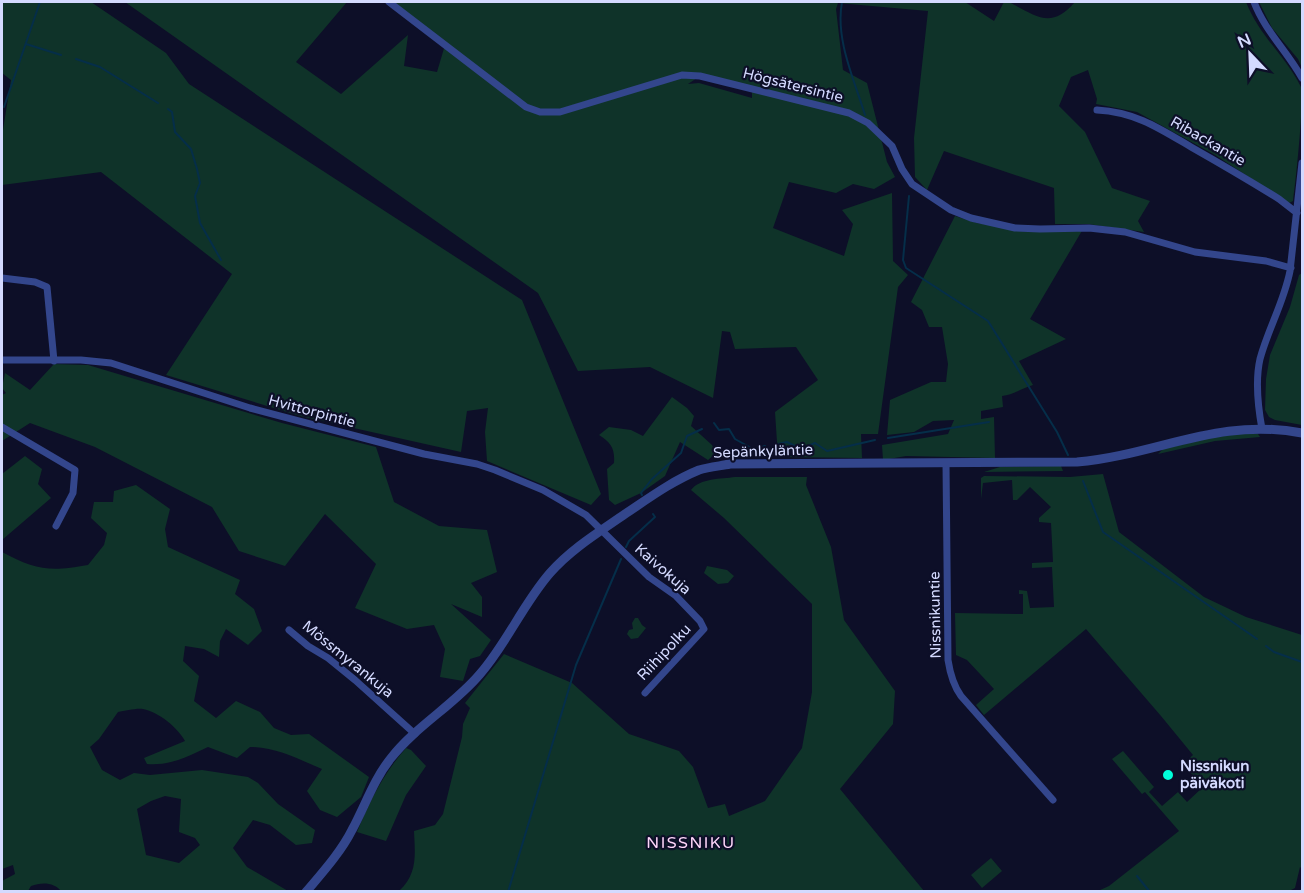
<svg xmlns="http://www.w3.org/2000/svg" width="1304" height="893" font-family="'Varela Round',sans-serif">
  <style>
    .green { fill: #0f3329; fill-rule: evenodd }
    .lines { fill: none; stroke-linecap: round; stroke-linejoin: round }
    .stream { stroke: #052e49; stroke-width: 2 }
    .minor { stroke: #33468c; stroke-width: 7 }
    .tertiary { stroke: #33468c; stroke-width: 9 }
    .poi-dot { fill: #00ffda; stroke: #0d0f28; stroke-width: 2 }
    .labels { text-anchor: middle; stroke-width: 4.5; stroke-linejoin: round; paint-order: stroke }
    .street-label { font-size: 15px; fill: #d4daff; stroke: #0d0f28 }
    .poi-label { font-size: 15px; font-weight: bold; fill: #d4daff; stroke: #0d0f28; text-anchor: start }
    .neighbourhood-label { font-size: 16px; letter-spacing: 1.5px; fill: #ffd6fa; stroke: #0d0f28 }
  </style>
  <rect width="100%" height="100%" fill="#0d0f28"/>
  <!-- green -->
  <path class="green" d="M2 2H91L166 53 189 84 522 300 601 494 591 505 487 461 485 432 488 408 467 411 461 452 300 416 166 375 232 274 101 172 2 185V136L11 80 2 73Z
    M125 2H347L296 62 341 94 408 35 404 66 437 72 445 45 389 2H965L994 21 1004 2H1009C1036 16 1051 30 1075 2H1246C1260 37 1285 55 1301 87 1304 104 1296 179 1293 201L1289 203 1215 155 1137 112 1096 104 1097 99 1088 70 1071 77 1059 106 1085 132 1112 188 1150 201 1138 221 1144 232 1088 224H1055L1054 188 944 151 927 190 915 177 914 138 928 11 838 3 836 9 843 70 867 83 887 162 895 177 874 189 853 184 836 193 789 182 773 228 844 256 853 224 842 210 892 193 893 261 908 275 898 287 878 434H861L862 458 778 457 775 412 818 380 796 347 735 349 730 332 722 331 713 398 650 367 578 371 538 293ZM700 76 752 88V98L699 83 688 84Z
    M1259 2H1302V68L1298 59 1272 28Z
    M955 216 977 223 1029 232 1083 229 1030 319 1066 339 1019 361 1033 385C1022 388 1013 395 1002 396L1003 407 981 411V419L994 417 995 458 906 456 883 460 882 445 948 434 954 420 933 421 914 432 887 435 890 400 931 382H946L948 364 942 327H929L922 310 911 302Z
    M1302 273V425L1275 420 1269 417 1265 410 1266 379 1270 355 1290 307 1299 275Z
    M54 364 88 365 282 423 376 447 394 502 439 526 487 530 497 572 471 583 482 597V617L451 604 491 640 480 656 470 659 463 681 440 677 445 649 434 625 407 629 355 608 376 564 325 514 285 566 239 551 212 507 95 447 30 423 2 441V395L6 393 2 388 5 373 30 390Z
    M672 397 687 408 694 416 691 426 712 445 716 453 708 460 680 442 665 476 641 493 615 505 609 500 607 469 614 463C615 448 611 443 599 435L609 427 631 430 643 436Z
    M1227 434H1258L1260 437 1215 441 1158 454 1163 449Z
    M25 456 42 469 38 484 51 498 2 540V474Z
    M1061 466 1063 471 984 472 1000 467Z
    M1103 474 1119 532 1204 597 1246 617 1302 635V869L1300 867 1295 888 1289 891H1098L1109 886 1179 831 1145 792 1142 794 1112 759 1123 751 1154 787 1149 792 1162 806 1178 792 1187 802 1203 787 1183 764 1193 755 1161 716 1086 629 984 715 976 705 994 689 967 660 956 655 955 613 1023 614V594H1019V590L1027 591 1030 608 1054 607 1052 567 1032 568V563L1053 562 1051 523 1039 522V518L1051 507 1030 487 1017 500H1013L1012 480 983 483 981 499V478L984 476 1070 477Z
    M735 477H807L806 485 831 547 844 620 895 691 893 724 840 789 924 891H399C418 873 415 855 414 831L435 825 443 814 462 737 463 724 470 708 465 703 504 654 572 683 629 734 679 751 693 767 708 808 725 804 729 816 765 801 802 748 812 692V604L724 518 691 490C700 478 721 479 735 477Z
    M136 485 170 509 165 529 168 547 240 580 235 594 254 609 262 631 248 645 226 629 220 641 219 657 204 649 185 646 183 661 199 676 194 701 216 718 236 701 260 712 274 728 291 735 309 734 369 777 361 797 337 817 320 810 307 791 322 769C298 759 276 747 250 747L237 758 208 747C189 756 170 766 147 764L144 758 185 741C178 728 159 712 143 709 136 708 125 711 118 712L99 739 90 747 102 770 120 780 134 773 150 775 202 770 248 777 258 783 278 804 315 830 312 843 296 845 270 825 253 820 233 848 247 867 288 891 62 892C54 882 42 882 31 886L28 891H2V881L15 874 13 865 2 869V552C35 570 50 572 88 565L104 545 107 533 91 518 94 502H113L114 491ZM165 796 181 799 179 832 195 838 200 845 179 863 146 855 137 809 151 801Z
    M707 566 727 570 734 576 728 583 718 584 704 573Z
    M635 618H638L642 625 646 628 638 638 631 639 627 634 629 630 633 629 632 623Z
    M406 748 411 750 426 766 406 795 386 841 357 832C370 801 383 774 406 748Z
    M991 858 1002 871 982 888 971 875Z"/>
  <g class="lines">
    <!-- stream -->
    <path class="stream" d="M842 2C835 39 854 79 865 115
      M26 44 61 55
      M76 59 100 67 158 103
      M4 107 40 2
      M168 109 172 112 175 132 191 149 197 169 200 183 195 196 200 223 221 260
      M909 196 903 260 906 268 988 321 1057 432 1068 455
      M714 423 719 430 729 429 735 439 753 449 765 446
      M888 438 989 422
      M778 444 787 442 801 449 815 443 827 451 875 440
      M1083 481 1103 532 1257 639
      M642 495 641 493 652 479 681 453 687 436 702 429
      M626 547 629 541 655 517 653 514
      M1266 646 1274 652 1302 662
      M1137 876 1150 892
      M508 892 576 665 621 559
      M1300 892 1302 889"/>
    <!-- minor -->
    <path class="minor" d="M389 2 526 107 540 112H560L682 75 700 76 849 113 868 123 892 146 902 169 912 184 951 210 971 218 1015 228 1040 229 1089 228 1125 232 1195 252 1266 261 1291 268
      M1254 2C1265 31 1287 51 1302 78
      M1097 110C1135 112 1159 128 1191 147 1221 164 1250 181 1279 199L1297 213
      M2 278 35 282 47 287 54 361
      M2 360H81L111 363 250 408 424 454 477 464 495 470 543 490 586 515 649 577 676 596 700 621 704 629 645 693
      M2 427 75 470 73 493 56 526
      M1262 429C1258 407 1255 381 1260 359 1268 329 1284 302 1290 271L1302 163
      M946 463 948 660C950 673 953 685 961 696L1053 800
      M289 630 308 646 328 658 355 680 415 734"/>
    <!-- tertiary -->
    <path class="tertiary" d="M306 892C322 873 341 852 352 830 365 806 374 779 391 758 416 726 454 705 480 674 507 643 523 604 550 573 571 549 599 532 625 514 649 498 672 481 699 470 709 467 720 466 730 464L1077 462C1157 455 1218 417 1302 433"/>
  </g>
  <!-- markers -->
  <circle class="poi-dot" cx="1168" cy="775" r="6"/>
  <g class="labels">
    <!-- street labels -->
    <g class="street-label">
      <text transform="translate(793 85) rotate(14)" y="5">Högsätersintie</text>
      <text transform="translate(1208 141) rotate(30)" y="5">Ribackantie</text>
      <text transform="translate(312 411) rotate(15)" y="5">Hvittorpintie</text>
      <text transform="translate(763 451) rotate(-2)" y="5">Sepänkyläntie</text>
      <text transform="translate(663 569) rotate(41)" y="5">Kaivokuja</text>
      <text transform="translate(935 615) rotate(-91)" y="5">Nissnikuntie</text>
      <text transform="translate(664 652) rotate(-47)" y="5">Riihipolku</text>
      <text transform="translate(348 659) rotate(39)" y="5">Mössmyrankuja</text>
    </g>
    <!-- poi labels -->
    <g class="poi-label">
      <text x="1180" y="771">Nissnikun<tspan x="1180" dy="17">päiväkoti</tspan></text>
    </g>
    <!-- neighbourhood labels -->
    <g class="neighbourhood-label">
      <text x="691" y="848">NISSNIKU</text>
    </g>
  </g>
  <!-- border -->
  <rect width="1304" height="893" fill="none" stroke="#d4daff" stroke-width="6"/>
  <!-- north arrow -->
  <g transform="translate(1250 54) rotate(337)" stroke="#0d0f28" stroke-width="4.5" paint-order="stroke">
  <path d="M0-4.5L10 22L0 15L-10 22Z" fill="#d4daff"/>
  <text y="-9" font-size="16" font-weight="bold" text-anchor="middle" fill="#d4daff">N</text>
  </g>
</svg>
